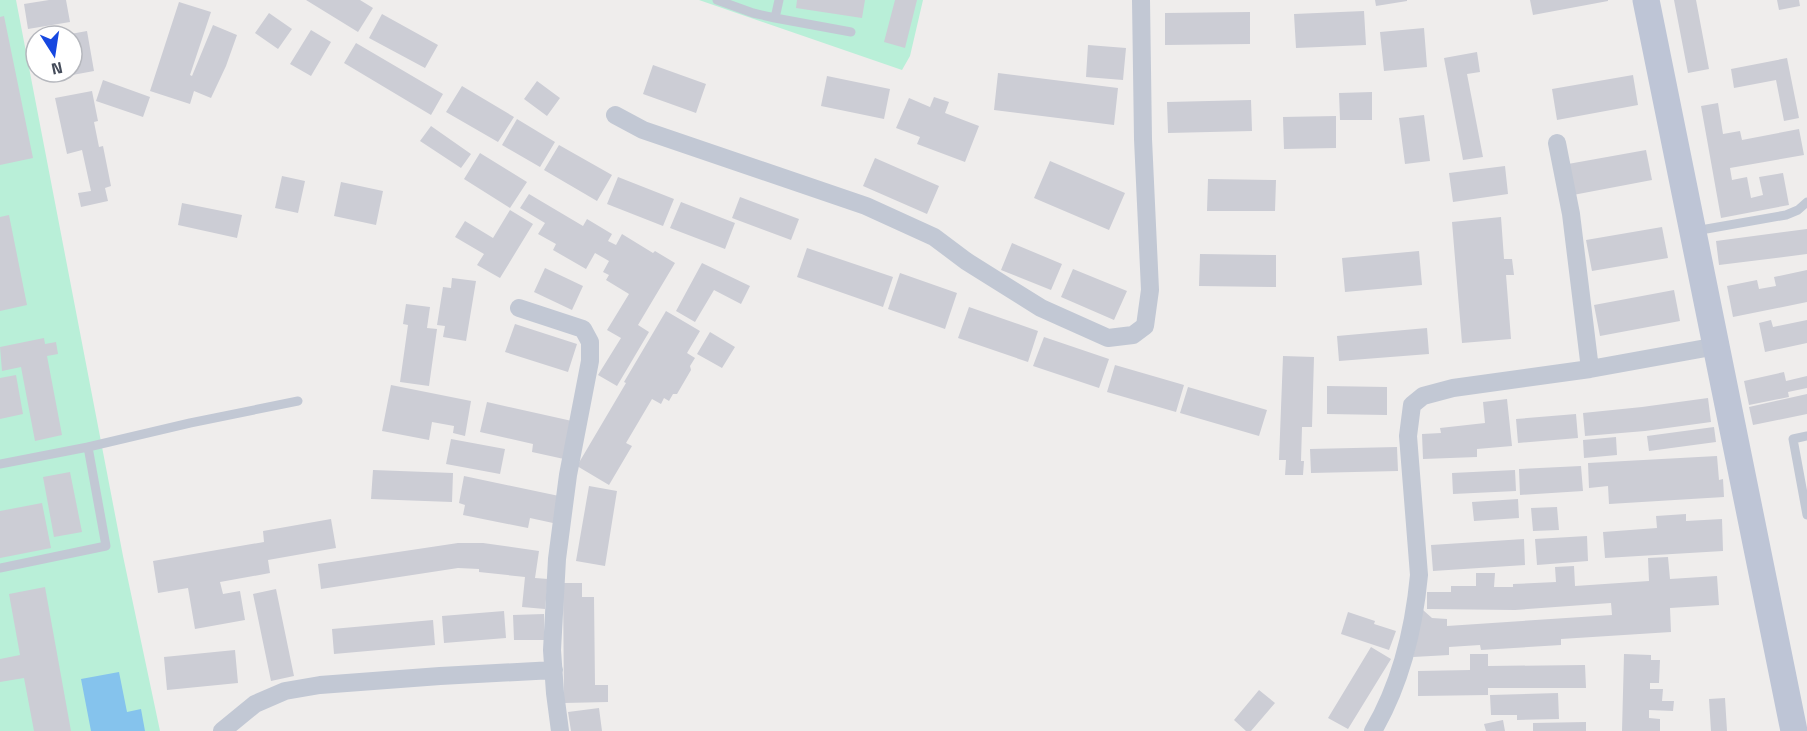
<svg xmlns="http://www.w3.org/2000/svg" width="1807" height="731" font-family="'Titillium Web',sans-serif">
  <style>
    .green { fill: #b9efd8 }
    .water { fill: #85c3ed }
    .building { fill: #cccdd5 }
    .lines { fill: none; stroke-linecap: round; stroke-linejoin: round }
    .lane { stroke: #c2c8d4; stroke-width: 9 }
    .street { stroke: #c2c8d4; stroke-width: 18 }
    .secondary { stroke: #bec5d6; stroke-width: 27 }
  </style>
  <rect width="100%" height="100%" fill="#efedec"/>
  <!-- green -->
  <path class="green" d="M0 0H16L123 556 160 731H0Z
    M699 0H923L910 56 902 70Z"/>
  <!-- water -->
  <path class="water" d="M119 672 127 712 141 709 145 731H91L81 679Z"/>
  <!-- building -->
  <path class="building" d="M49 0H66L70 22 28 29 24 4Z
    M306 0H360L373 8 358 32Z
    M797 0H865L862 18 796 8Z
    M895 0H917L905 48 884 42Z
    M1375 0H1407V1L1376 6Z
    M1530 0H1608V1L1533 15Z
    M1674 0H1696L1709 69 1688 73Z
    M1777 0H1799L1800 6 1779 10Z
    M179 2 211 12 190 75 192 76 213 25 237 35 226 66 211 98 194 91 190 104 150 91Z
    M1364 11 1366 45 1296 48 1294 14Z
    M1250 12V44L1165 45V13Z
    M269 13 292 29 278 49 255 33Z
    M382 14 438 45 425 68 369 38Z
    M4 16 33 158 0 165V17Z
    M1424 28 1427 67 1384 71 1380 32Z
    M311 30 331 42 311 76 290 64Z
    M87 31 94 71 67 76 66 72H72V36L65 35Z
    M356 43 443 94 431 115 344 63Z
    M1088 45 1126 48 1123 80 1086 77Z
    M1477 52 1480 72 1467 74 1483 157 1463 160 1444 58Z
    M1787 58 1799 118 1784 121 1776 80 1734 88 1731 69Z
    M653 65 706 84 696 113 643 94Z
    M998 73 1118 88 1114 125 994 110Z
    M1633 75 1638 105 1557 120 1552 89Z
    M827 76 890 89 884 119 821 106Z
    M103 80 150 97 143 117 96 101Z
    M537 81 560 98 547 116 524 99Z
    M462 86 514 117 498 142 446 112Z
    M92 91 98 121 94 122 99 147 103 146 111 186 105 188 108 201 81 207 78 193 91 191 82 150 67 154 55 98Z
    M1372 92V120H1340L1339 93Z
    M934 97 949 102 945 113 979 126 965 162 917 144 920 137 896 128 909 98 930 107Z
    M1251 100 1252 131 1168 133 1167 102Z
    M1718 103 1723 134 1740 131 1742 140 1799 129 1804 155 1730 168 1732 180 1747 177 1751 198 1763 195 1759 177 1783 173 1789 205 1721 218 1701 106Z
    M1424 115 1430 161 1405 164 1399 118Z
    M1336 116V148L1284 149 1283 117Z
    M517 119 555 142 540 167 502 145Z
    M431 126 471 154 461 168 420 141Z
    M559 145 612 175 597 201 544 170Z
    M1646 150 1652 180 1573 195 1568 164Z
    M480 153 527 182 510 208 464 179Z
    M875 158 939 186 927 214 863 186Z
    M1050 161 1125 193 1109 230 1034 198Z
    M1505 166 1508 194 1453 202 1449 173Z
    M282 176 305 181 298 213 275 208Z
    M618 177 674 199 663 226 607 204Z
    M1208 179 1276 180 1275 211H1207Z
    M341 182 383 191 376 225 334 216Z
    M529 194 583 226 587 219 612 234 608 241 616 245 622 234 653 253 655 251 675 263 638 325 649 332 617 386 598 375 621 338 607 330 629 294 606 280 609 275 603 272 609 261 595 253 586 269 553 250 556 244 538 234 545 223 520 208Z
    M740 197 799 219 791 240 732 218Z
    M681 202 735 223 725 249 670 228Z
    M182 203 242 215 237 238 178 225Z
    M510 210 533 224 500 278 477 265 484 254 455 237 465 221 493 238Z
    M9 215 27 305 0 311V217Z
    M1501 217 1504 259H1512L1514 275H1506L1511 339 1462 343 1452 222Z
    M1662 227 1668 258 1592 271 1586 240Z
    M1807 229V254L1719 265 1716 241Z
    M1012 243 1062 264 1051 290 1001 270Z
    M807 248 893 277 883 307 797 277Z
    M1419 251 1422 285 1345 292 1342 258Z
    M1200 254 1276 255V287L1199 286Z
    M702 263 750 286 741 304 714 290 695 322 676 311Z
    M545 268 583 286 572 310 534 292Z
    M1073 269 1127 291 1114 320 1061 297Z
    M1807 270V302L1733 317 1727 286 1757 280 1759 289 1776 286 1774 277Z
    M900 273 957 293 945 329 888 309Z
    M452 278 476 281 466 341 443 337 445 326 437 325 443 287 451 288Z
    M1674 290 1680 321 1600 336 1594 305Z
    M406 304 430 307 427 328 437 329 429 386 400 382 408 325 403 324Z
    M969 307 1038 331 1028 362 958 338Z
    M666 311 700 331 687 353 695 358 690 366 691 370 677 394H673L669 401 664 398 661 404 652 399 626 443 632 446 609 485 577 466 626 383 624 382Z
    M1771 320 1773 327 1807 320V343L1765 352 1759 323Z
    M515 324 577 344 568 372 505 352Z
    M1427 328 1429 354 1339 361 1337 336Z
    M710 332 735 347 722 368 697 354Z
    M1044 337 1109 359 1099 388 1033 366Z
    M44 338 45 344 56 342 58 354 47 356 62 435 35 441 21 367 2 371 0 347Z
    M1283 356 1314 357 1312 427H1302L1301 461H1304L1303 475H1285L1286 460H1279Z
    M1115 365 1184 385 1176 412 1107 392Z
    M1784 372 1786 381 1807 376V388L1788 392 1789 397 1749 405 1744 381Z
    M16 375 23 414 0 419V378Z
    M391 385 471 401 465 436 453 433 454 426 432 422 429 440 382 431Z
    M1327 386 1387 387V415L1327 414Z
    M1188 387 1267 410 1259 436 1180 413Z
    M1807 394V414L1753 425 1749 407Z
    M1708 398 1711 422 1645 431 1585 436 1583 413 1642 407Z
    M1507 399 1512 446 1477 449V457L1423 459 1422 434 1441 433 1440 428 1485 423 1483 402Z
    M487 402 572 421 564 459 532 452 533 444 480 432Z
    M1576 414 1578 438 1518 443 1516 419Z
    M1714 427 1716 442 1649 451 1647 436Z
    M1616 437 1617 455 1584 458 1583 440Z
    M451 439 505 449 500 474 446 464Z
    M1397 447 1398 471 1311 473 1310 449Z
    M1717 456 1719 480 1723 479 1724 497 1609 504 1608 486 1589 488 1588 463Z
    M1581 466 1583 491 1520 495 1519 469Z
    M373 470 453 473 452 502 371 499Z
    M1515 470 1516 491 1453 494 1452 473Z
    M70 472 82 532 54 537 43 477Z
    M464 476 559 496 553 523 530 518 528 528 463 515 465 505 459 503Z
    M589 486 617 491 605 566 576 561Z
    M1518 499 1519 518 1474 521 1472 502Z
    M42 503 51 548 0 558V511Z
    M1557 507 1559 530 1533 531 1531 508Z
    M1686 514V521L1722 519 1723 551 1605 558 1603 532 1657 528 1656 516Z
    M331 519 336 548 268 560 270 573 220 582 223 594 240 591 245 620 195 629 188 588 158 593 153 561 264 542 263 531Z
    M1587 536 1588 561 1537 565 1535 539Z
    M1524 539 1525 565 1433 571 1431 545Z
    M458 543H483L539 551 535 578 548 579 545 609 522 607 525 577 479 572V569L458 568 321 589 318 564Z
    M1668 557 1670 579 1717 576 1719 605 1670 608 1671 632 1561 639V645L1481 650 1480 645 1449 647V655L1413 657 1423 610 1432 618 1447 619V626L1612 615 1611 603 1515 610 1427 609V592H1451V586H1476V573H1495L1494 587H1513V584L1556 582 1555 567 1574 566 1575 586 1649 581 1648 558Z
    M563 583H582V597H594L595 685H608V702L564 703Z
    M45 587 71 731H34L24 678 0 682V659L20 655 9 594Z
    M276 589 294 676 271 681 253 594Z
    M504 611 506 638 444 643 442 616Z
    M1348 612 1375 621 1374 624 1396 631 1389 650 1341 634Z
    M544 614V640H514L513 615Z
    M433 620 435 645 334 654 332 629Z
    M1371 647 1391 659 1348 729 1328 718Z
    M235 650 238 683 167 690 164 657Z
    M1470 654H1488V666L1585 665 1586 688H1488V695L1418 696V671L1470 670Z
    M1624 654 1651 655V660H1660L1659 683H1650V689H1663L1662 701H1674L1673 711 1649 710V718L1660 719V731H1622Z
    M1259 690 1275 703 1251 731H1246L1234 720Z
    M1558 693 1559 719 1517 720V715H1491L1490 695Z
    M1725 698 1727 731H1711L1709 699Z
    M599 708 602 731H571L568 712Z
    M1503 720 1505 731H1486L1484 724Z
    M1586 722V731H1533V723Z"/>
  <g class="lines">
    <!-- lane -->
    <path class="lane" d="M717 0 753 13 775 18 851 32
      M775 18 779 0
      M1695 231 1786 215 1798 210 1807 202
      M1807 436 1793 439 1807 515
      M0 464 88 447
      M0 568 106 546 88 447 190 423 298 401"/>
    <!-- street -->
    <path class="street" d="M615 115 643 130 866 206 934 237 966 261 1041 308 1108 338 1133 335 1145 326 1150 290 1143 139 1141 0
      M1557 143 1571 214 1590 369
      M519 308 583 329 590 342V361L568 475 557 559 552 650 555 693 560 731
      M222 731 255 704 285 691 320 685 440 676 554 670
      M1373 731C1400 685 1414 628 1419 575L1408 436 1412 405 1423 396 1453 388 1590 369 1717 346"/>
    <!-- secondary -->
    <path class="secondary" d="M1646 0 1794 731"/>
  </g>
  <!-- north arrow -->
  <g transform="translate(54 54) rotate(168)"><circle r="28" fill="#ffffff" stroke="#b5b7bd" stroke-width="1.5"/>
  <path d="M0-4.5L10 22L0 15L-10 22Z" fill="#1647e0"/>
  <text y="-9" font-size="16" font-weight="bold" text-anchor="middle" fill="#454c5a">N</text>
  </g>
</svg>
